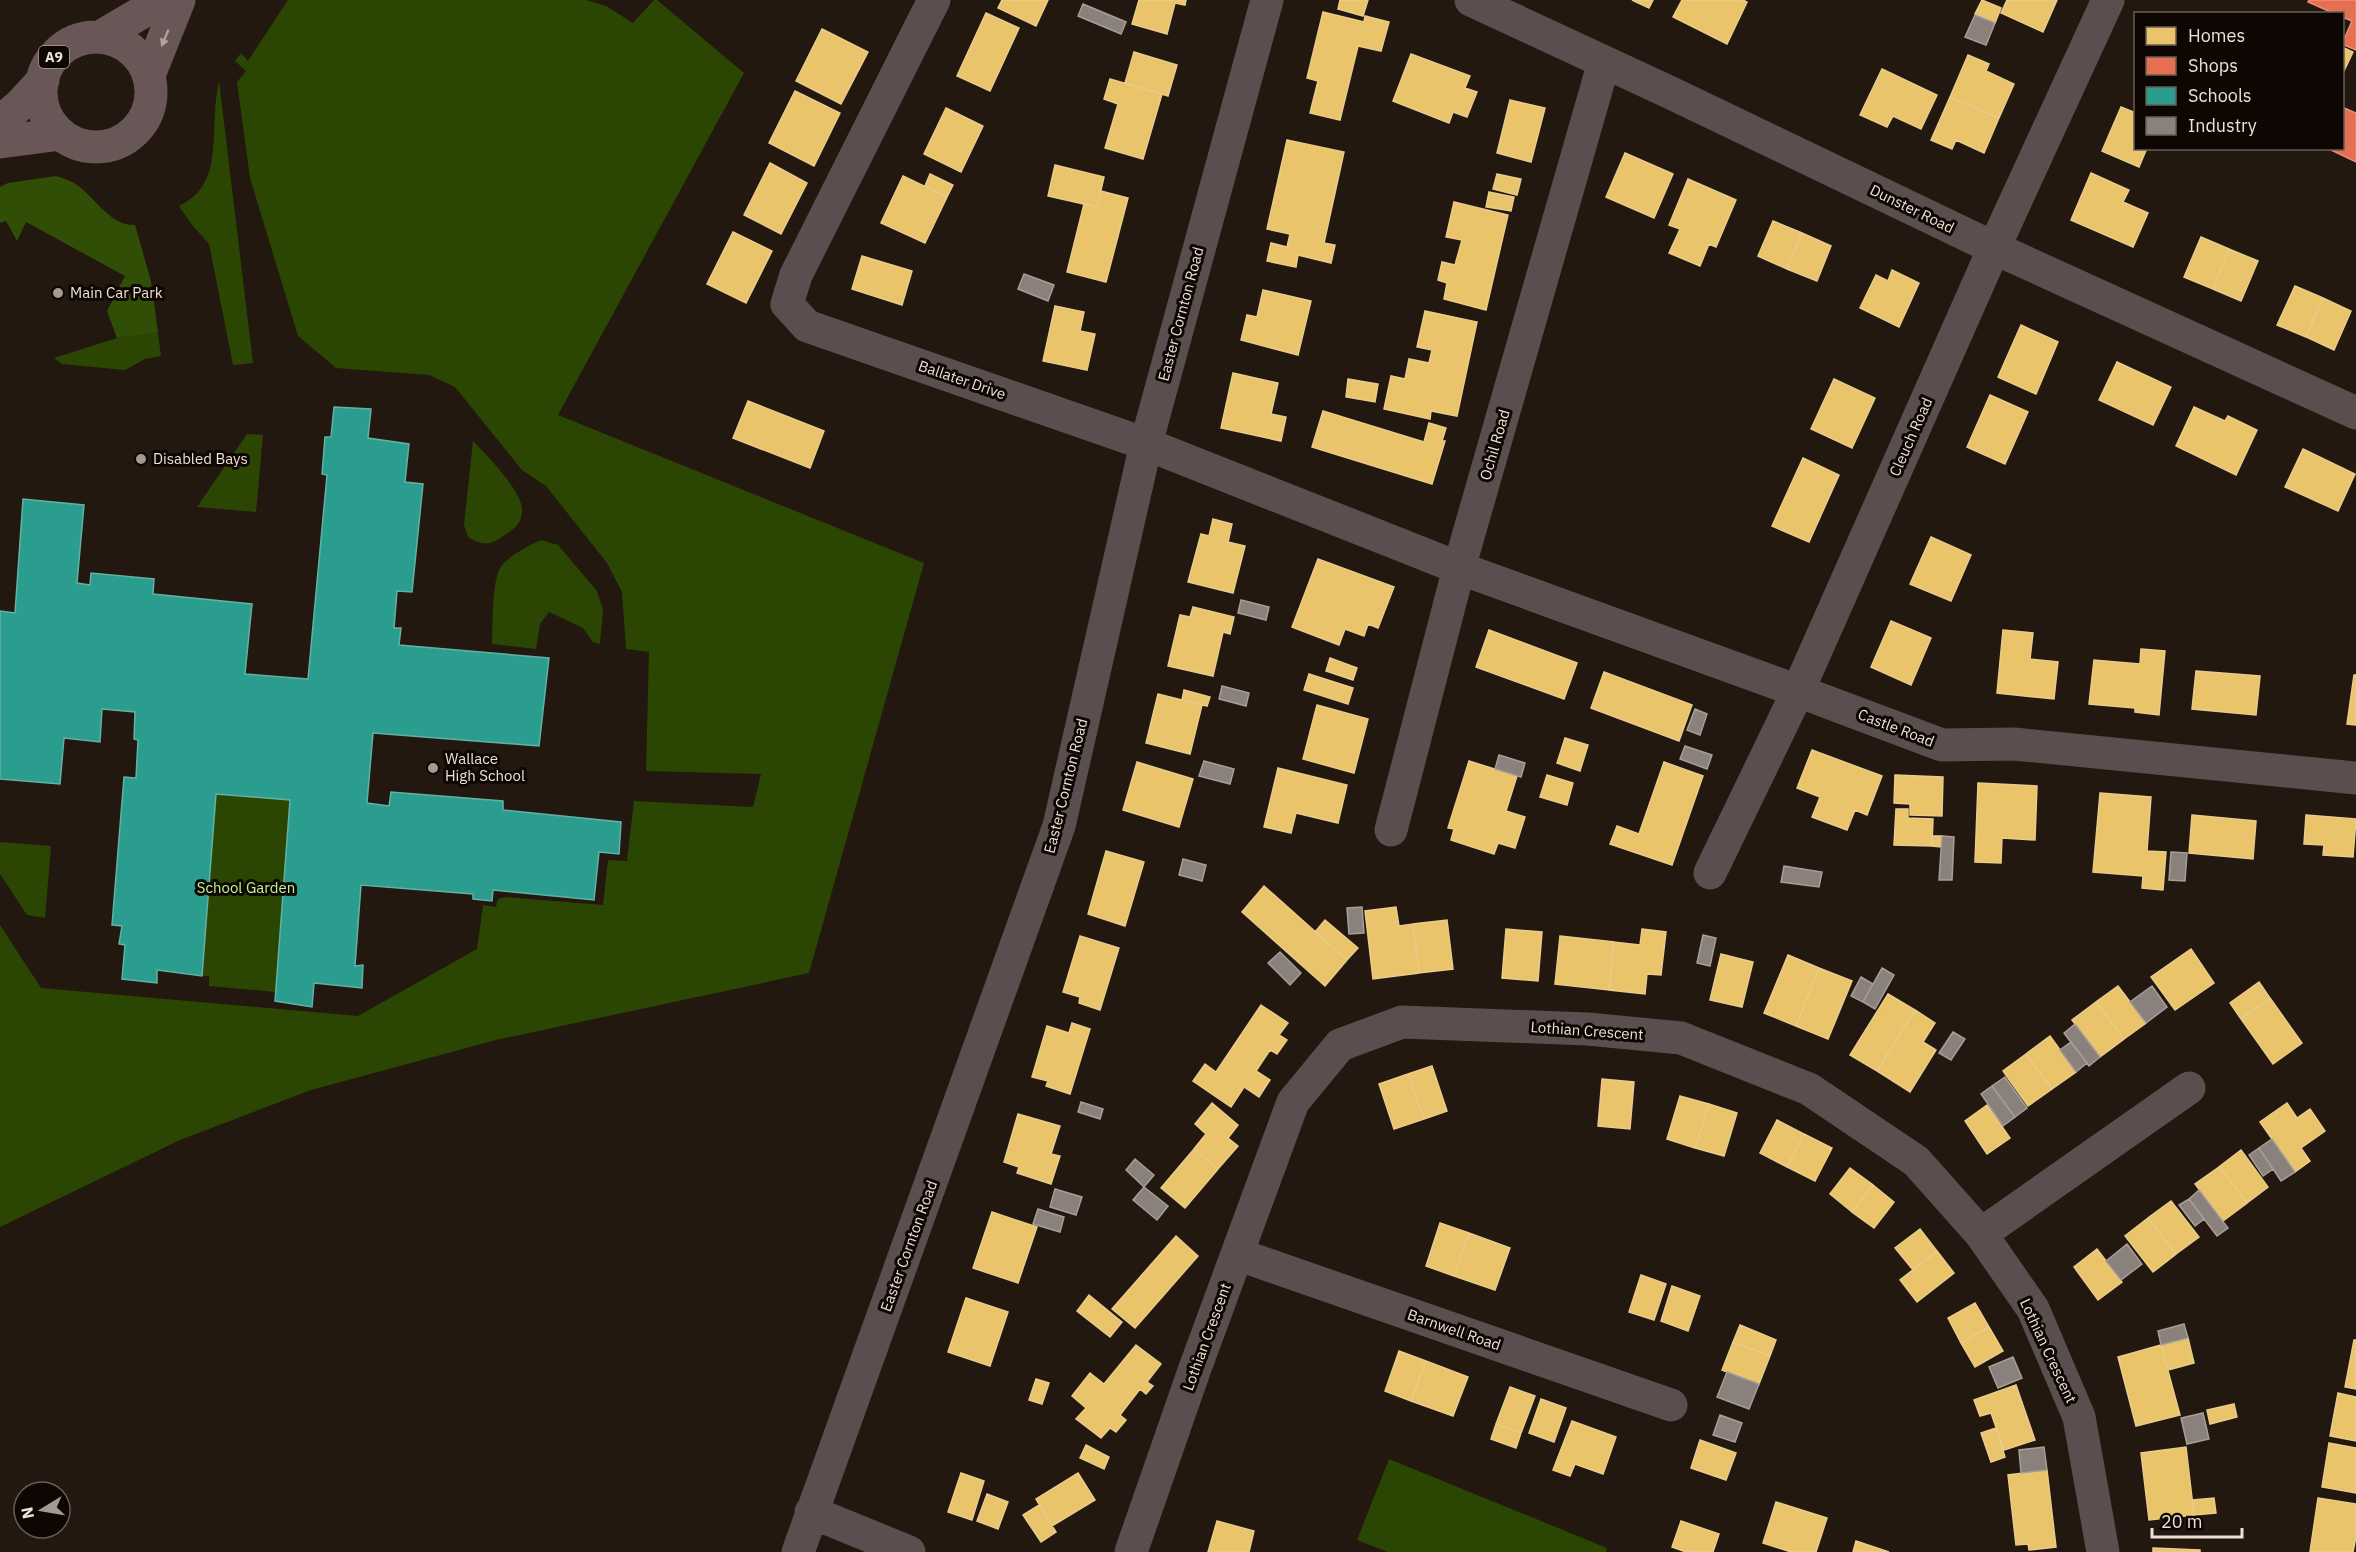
<svg xmlns="http://www.w3.org/2000/svg" width="2356" height="1552" font-family="'IBM Plex Sans',sans-serif">
  <style>
    .green { fill: #2b4602 }
    .forest { fill: #314e07 }
    .homes { fill: #e9c46a; stroke: #eacc8a; stroke-width: 1.5 }
    .shops { fill: #e76f51; stroke: #e99179; stroke-width: 1.5 }
    .schools { fill: #2a9d8f; stroke: #64b1a4; stroke-width: 1.5 }
    .industry { fill: #8a817c; stroke: #a89e97; stroke-width: 1.5 }
    .lines { fill: none; stroke-linecap: round; stroke-linejoin: round }
    .minor { stroke: #5b4e4f; stroke-width: 33 }
    .major { stroke: #685756; stroke-width: 33 }
    .oneway { fill: #b1a29c }
    .poi-dot { fill: #a69a90; stroke: #0d0602; stroke-width: 2 }
    .labels { text-anchor: middle; stroke-width: 6; stroke-linejoin: round; paint-order: stroke }
    .shield { fill: #0d0602; stroke: #aa9f96; stroke-width: 1.5 }
    .shield-label { font-size: 14px; font-weight: bold; fill: #ede0d5 }
    .street-label { font-size: 15px; fill: #ede0d5; stroke: #0d0602 }
    .poi-label { font-size: 15px; fill: #ede0d5; stroke: #0d0602; text-anchor: start }
    .park-label { font-size: 15px; fill: #bff691; stroke: #0d0602 }
  </style>
  <rect width="100%" height="100%" fill="#22180f"/>
  <!-- green -->
  <path class="green" d="M288 0H586L606 6 633 23 654 0H657L744 73 558 415 924 563 809 973 496 1040 311 1090 180 1140 0 1227V925L41 988 358 1016 477 949 483 905 496 907 498 899 506 897 603 905 608 860 627 861 634 801 753 807 761 774 646 771 649 652 626 649 622 592 607 563 546 486 522 470 455 387 429 375 336 368 298 336 250 178 237 82 246 71 235 61 241 53 248 61Z
    M219 81 253 363 233 365 209 244 192 225 179 206C218 187 212 150 215 114 215 103 217 92 219 81Z
    M158 333 161 356 145 359 125 370 62 364 54 358 117 338Z
    M247 434 263 435 256 512 197 507Z
    M473 441C486 455 525 493 522 513 521 525 511 531 502 537 489 546 481 545 468 537L464 525Z
    M541 540 558 545 597 591 603 610 600 644 593 642 583 628 549 612 540 624 536 649 492 644C493 625 491 579 502 565 512 554 528 546 541 540Z
    M216 794 290 800 276 992 209 986V976H202Z
    M0 842 51 846 45 918 27 915 0 874Z
    M1389 1459 1607 1548 1606 1552H1388L1357 1540Z"/>
  <!-- forest -->
  <path class="forest" d="M56 176C62 178 69 180 74 183 94 195 109 226 135 225L151 281 158 333 117 338 107 311 125 276 26 222 17 241 6 221 0 223V187L8 183Z"/>
  <!-- homes -->
  <path class="homes" d="M1002 0H1048L1036 26 998 8Z
    M1139 0H1186L1185 5 1175 3 1167 34 1132 24Z
    M1340 0H1368L1363 16 1338 9Z
    M1632 0H1653L1649 8Z
    M1682 0H1743L1747 2 1727 44 1673 17Z
    M1982 0 2001 8 1995 23 1975 14Z
    M2007 0H2057L2043 32 2001 13Z
    M1323 12 1364 22 1365 16 1389 22 1381 51 1358 46 1340 120 1310 113 1318 81 1307 78Z
    M986 13 1019 28 990 91 957 76Z
    M822 29 868 52 841 104 796 81Z
    M2342 47 2353 52 2342 75Z
    M1134 52 1177 65 1168 96 1125 83Z
    M1411 54 1470 76 1465 88 1477 92 1467 117 1453 112 1449 123 1393 101Z
    M1968 55 1989 64 1986 71 2014 84 1999 118 1950 97Z
    M1882 69 1937 95 1921 129 1893 116 1887 127 1860 115Z
    M1110 79 1162 94 1143 159 1105 148 1118 104 1104 99Z
    M795 91 840 113 814 166 769 143Z
    M1950 97 1999 118 1984 153 1956 140 1952 149 1931 140Z
    M1510 100 1545 108 1531 162 1497 153Z
    M2121 107 2136 113V148H2147L2139 167 2102 151Z
    M946 108 983 126 961 172 924 154Z
    M1287 140 1344 152 1324 243 1335 245 1331 263 1298 255 1296 267 1267 261 1271 243 1287 247 1290 234 1267 229Z
    M1625 153 1673 174 1654 218 1606 197Z
    M770 163 807 183 781 234 744 215Z
    M1055 165 1104 177 1097 207 1048 196Z
    M2091 173 2129 190 2123 202 2148 213 2133 247 2071 220Z
    M930 174 953 185 947 197 925 186Z
    M1497 174 1521 179 1517 195 1493 189Z
    M903 176 947 197 925 243 881 223Z
    M1688 179 1736 200 1716 247 1709 244 1700 266 1669 253 1680 229 1669 225Z
    M1101 191 1128 198 1106 282 1067 272 1084 204 1097 207Z
    M1489 192 1514 197 1511 211 1486 207Z
    M1454 202 1508 215 1486 310 1444 299 1447 283 1438 280 1442 262 1455 265 1462 240 1446 237Z
    M1773 221 1802 233 1787 269 1758 256Z
    M733 232 772 251 746 303 707 284Z
    M1802 233 1831 246 1817 281 1787 269Z
    M2201 237 2229 249 2213 289 2184 277Z
    M2229 249 2258 261 2241 301 2213 289Z
    M862 256 912 271 902 305 852 289Z
    M1892 270 1919 283 1899 327 1860 308 1876 275 1888 281Z
    M2295 286 2323 298 2306 337 2277 325Z
    M1263 290 1311 301 1298 355 1241 340 1247 315 1257 317Z
    M2323 298 2351 311 2334 350 2306 337Z
    M1055 306 1084 312 1080 331 1095 334 1087 370 1043 361Z
    M1425 311 1477 322 1457 416 1431 411 1430 419 1384 409 1391 376 1405 379 1409 359 1429 363 1432 350 1417 347Z
    M2021 325 2058 342 2036 394 1998 377Z
    M2117 362 2171 387 2153 425 2099 400Z
    M1233 373 1278 383 1271 414 1286 417 1281 441 1221 428Z
    M1348 379 1378 384 1375 402 1346 397Z
    M1834 379 1875 398 1852 448 1811 429Z
    M1990 395 2028 412 2005 464 1967 447Z
    M748 401 824 431 810 468 733 438Z
    M2194 407 2225 421 2228 416 2257 430 2236 475 2176 446Z
    M1323 411 1424 442 1429 423 1446 428 1442 441H1445L1432 484 1312 447Z
    M2303 449 2355 474 2338 511 2285 487Z
    M1803 458 1839 475 1809 542 1772 526Z
    M1213 519 1232 524 1228 542 1245 546 1233 593 1188 582 1201 534 1209 536Z
    M1931 537 1971 555 1951 601 1910 584Z
    M1318 559 1394 587 1378 628 1368 624 1364 636 1345 629 1339 645 1292 627Z
    M1193 607 1234 617 1230 634 1223 632 1213 676 1168 666 1180 615 1190 617Z
    M1891 621 1931 638 1911 685 1871 667Z
    M1489 630 1577 663 1564 699 1476 667Z
    M2003 630 2033 633 2030 659 2058 662 2054 699 1997 693Z
    M2141 649 2165 651 2159 715 2135 712V708L2089 704 2094 660 2140 664Z
    M1330 658 1357 668 1353 680 1326 671Z
    M2196 671 2260 676 2256 715 2192 709Z
    M1604 672 1692 705 1679 741 1591 708Z
    M1309 674 1353 688 1348 704 1304 690Z
    M2354 675H2356V725L2347 724Z
    M1184 690 1210 697 1207 706 1182 700Z
    M1158 694 1202 705 1190 754 1146 743Z
    M1317 705 1368 719 1354 773 1303 759Z
    M1565 738 1588 745 1580 771 1557 763Z
    M1812 750 1882 776 1867 815 1855 810 1847 830 1812 817 1820 797 1797 788Z
    M1469 761 1517 776 1506 811 1525 817 1515 848 1498 843 1494 854 1451 840 1454 829 1448 828Z
    M1137 762 1193 779 1179 827 1123 810Z
    M1664 762 1703 776 1672 865 1610 844 1617 826 1639 834Z
    M1278 768 1347 785 1338 823 1296 813 1291 833 1264 827Z
    M1547 775 1573 783 1567 805 1540 797Z
    M1895 775 1943 777 1942 816 1910 815V804L1894 803Z
    M1978 783 2037 786 2035 840 2002 838 2001 863 1975 862Z
    M2100 793 2151 797 2147 851 2166 852 2163 890 2142 888 2143 876 2093 872Z
    M1896 809H1908V818L1933 819 1932 846 1894 845Z
    M2192 815 2256 821 2253 859 2189 853Z
    M2306 815 2356 819 2353 857 2323 855 2324 845 2304 844Z
    M1932 836H1942L1941 847 1932 846Z
    M1106 851 1144 862 1125 926 1088 914Z
    M1264 886 1347 960 1325 986 1242 912Z
    M1396 907 1399 926 1413 924 1419 973 1373 979 1365 911Z
    M1325 920 1358 948 1347 960 1315 932Z
    M1447 920 1453 969 1419 973 1413 924Z
    M1506 929 1542 932 1538 981 1502 978Z
    M1642 929 1666 932 1661 975 1647 974 1645 994 1609 990 1614 942 1640 945Z
    M1080 936 1119 948 1100 1010 1079 1003 1080 997 1063 992Z
    M1560 936 1614 942 1609 990 1555 984Z
    M2191 949 2214 983 2175 1010 2151 977Z
    M1721 954 1753 962 1742 1007 1710 1000Z
    M1788 955 1819 968 1796 1026 1764 1013Z
    M1819 968 1852 981 1828 1039 1796 1026Z
    M2259 982 2270 998 2241 1019 2230 1003Z
    M2118 986 2146 1023 2124 1039 2096 1002Z
    M1888 994 1915 1010 1877 1071 1850 1055Z
    M2270 998 2302 1043 2273 1064 2241 1019Z
    M2096 1002 2124 1039 2100 1057 2072 1020Z
    M1261 1005 1288 1023 1279 1035 1287 1040 1277 1054 1270 1050 1256 1071 1270 1080 1259 1097 1244 1087 1231 1107 1193 1081 1205 1064 1216 1072Z
    M1915 1010 1935 1023 1923 1042 1936 1050 1910 1092 1877 1071Z
    M1072 1023 1090 1029 1070 1094 1046 1086 1048 1081 1032 1077 1047 1026 1069 1033Z
    M2050 1036 2076 1072 2052 1089 2026 1054Z
    M2026 1054 2052 1089 2028 1106 2003 1071Z
    M1432 1066 1447 1111 1424 1119 1408 1074Z
    M1408 1074 1424 1119 1394 1129 1379 1084Z
    M1602 1079 1634 1082 1630 1129 1598 1126Z
    M1680 1096 1709 1104 1695 1148 1667 1139Z
    M1212 1103 1238 1125 1228 1138 1238 1146 1218 1169 1194 1149 1206 1134 1195 1124Z
    M2287 1103 2297 1118 2310 1109 2325 1131 2301 1148 2310 1161 2295 1172 2260 1122Z
    M1709 1104 1737 1113 1724 1156 1695 1148Z
    M1987 1105 2010 1138 1987 1154 1965 1121Z
    M1018 1114 1060 1126 1051 1154 1060 1156 1051 1184 1017 1173 1019 1167 1004 1162Z
    M1777 1120 1804 1134 1787 1167 1760 1153Z
    M1804 1134 1832 1148 1815 1181 1787 1167Z
    M1194 1149 1218 1169 1185 1208 1161 1188Z
    M2241 1150 2268 1187 2247 1203 2219 1167Z
    M2219 1167 2247 1203 2223 1221 2195 1184Z
    M1850 1168 1873 1185 1852 1212 1830 1194Z
    M1873 1185 1894 1202 1874 1228 1852 1212Z
    M2171 1201 2199 1237 2176 1254 2148 1218Z
    M992 1212 1037 1227 1018 1283 973 1268Z
    M2148 1218 2176 1254 2153 1272 2125 1236Z
    M1440 1223 1469 1233 1454 1276 1426 1266Z
    M1920 1229 1937 1251 1913 1270 1895 1248Z
    M1469 1233 1510 1248 1495 1290 1454 1276Z
    M1176 1236 1198 1256 1135 1328 1112 1309Z
    M2097 1249 2122 1282 2098 1300 2074 1267Z
    M1937 1251 1954 1273 1917 1302 1900 1280Z
    M1641 1275 1666 1284 1654 1320 1629 1312Z
    M1672 1286 1700 1296 1688 1331 1661 1321Z
    M1089 1295 1122 1322 1110 1337 1077 1311Z
    M966 1298 1008 1312 990 1366 948 1352Z
    M1975 1303 1989 1327 1961 1343 1948 1318Z
    M1740 1325 1776 1340 1770 1356 1733 1342Z
    M1989 1327 2003 1351 1975 1367 1961 1343Z
    M2188 1338 2194 1363 2168 1370 2161 1345Z
    M2354 1340H2356V1389L2345 1387Z
    M1733 1342 1770 1356 1759 1384 1722 1370Z
    M1136 1345 1161 1364 1147 1382 1153 1386 1146 1394 1140 1389 1120 1415 1126 1420 1116 1432 1110 1428 1101 1438 1076 1419 1086 1408 1072 1396 1090 1373 1104 1384Z
    M2161 1345 2180 1415 2136 1426 2118 1357Z
    M1399 1351 1426 1361 1411 1401 1385 1391Z
    M1426 1361 1468 1377 1453 1416 1411 1401Z
    M1036 1379 1049 1383 1042 1404 1029 1400Z
    M2016 1385 2035 1440 2004 1450 1991 1413 1980 1416 1974 1400Z
    M1510 1387 1535 1396 1521 1433 1496 1424Z
    M2338 1393 2356 1397V1441L2330 1436Z
    M1541 1399 1566 1408 1554 1442 1529 1433Z
    M2234 1404 2237 1417 2210 1424 2207 1410Z
    M1572 1421 1616 1437 1603 1474 1575 1464 1570 1476 1553 1470Z
    M1496 1424 1521 1433 1516 1448 1491 1439Z
    M1996 1428 2005 1457 1991 1462 1981 1433Z
    M1700 1440 1736 1453 1726 1480 1691 1468Z
    M2329 1443 2356 1448V1493L2322 1487Z
    M1086 1445 1109 1457 1104 1469 1080 1458Z
    M2186 1447 2194 1515 2149 1520 2141 1453Z
    M2047 1470 2056 1547 2029 1550 2028 1544 2016 1545 2008 1475Z
    M961 1473 984 1481 972 1520 948 1512Z
    M1078 1473 1095 1500 1052 1526 1036 1499Z
    M987 1494 1008 1502 998 1529 977 1521Z
    M2214 1498 2216 1513 2194 1515 2193 1500Z
    M2318 1498 2356 1504V1537L2353 1552H2310Z
    M1776 1502 1827 1518 1816 1552H1791L1763 1543Z
    M1039 1505 1056 1532 1041 1542 1023 1515Z
    M1217 1521 1254 1531 1249 1552H1208Z
    M1681 1521 1719 1534 1713 1552H1686L1672 1547Z
    M1856 1541 1889 1552H1853Z
    M2153 1548 2200 1550V1552H2153Z"/>
  <!-- shops -->
  <path class="shops" d="M2309 0H2356V50L2342 44 2352 21 2342 17V14H2335L2308 2Z
    M2342 107 2356 113V162L2327 148H2342Z"/>
  <!-- schools -->
  <path class="schools" d="M334 407 371 409 368 438 409 444 405 482 423 484 412 592 397 591 394 628H401L399 645 549 658 539 746 373 733 367 803 389 806 391 792 503 801V810L621 822 619 854 599 852 594 900 493 890 492 901 473 899V894L361 885 355 966 363 965 362 988 314 983 312 1007 275 1001 290 800 216 794 202 976 157 970V983L122 979 125 945 119 944 122 926 112 925 124 777 136 778 138 740 134 739 135 712 102 709 100 742 64 738 60 784 0 779V611L15 613 23 499 84 505 77 583 90 585 91 573 154 579 153 594 252 604 245 674 308 679 327 475 322 474 325 437H331Z"/>
  <!-- industry -->
  <path class="industry" d="M1083 4 1126 22 1121 34 1078 16Z
    M1975 15 1995 23 1986 45 1965 37Z
    M1024 274 1054 285 1048 301 1018 289Z
    M1241 600 1269 607 1266 620 1238 613Z
    M1222 686 1249 693 1246 706 1219 699Z
    M1695 709 1707 714 1700 735 1687 730Z
    M1685 746 1712 755 1707 769 1680 759Z
    M1499 755 1525 763 1521 777 1495 769Z
    M1204 761 1234 769 1230 784 1199 776Z
    M1942 836 1954 837 1952 880H1939Z
    M2171 852 2187 853 2185 881 2169 880Z
    M1183 859 1206 865 1202 881 1179 875Z
    M1784 866 1822 872 1819 887 1781 882Z
    M1362 907 1364 933 1349 934 1347 908Z
    M1703 935 1716 938 1710 966 1697 963Z
    M1280 952 1301 973 1290 985 1268 963Z
    M1882 968 1894 975 1875 1009 1863 1002Z
    M1861 977 1873 984 1863 1002 1851 996Z
    M2152 986 2167 1007 2146 1023 2130 1002Z
    M2075 1024 2100 1057 2089 1066 2064 1033Z
    M1953 1032 1965 1039 1951 1060 1939 1053Z
    M2071 1042 2087 1063 2076 1072 2060 1050Z
    M2005 1077 2027 1108 2015 1117 1992 1086Z
    M1992 1086 2015 1117 2003 1126 1981 1094Z
    M1081 1102 1103 1109 1100 1119 1078 1112Z
    M2272 1139 2295 1172 2281 1181 2259 1148Z
    M2259 1148 2273 1169 2263 1176 2249 1155Z
    M1135 1159 1154 1175 1144 1187 1126 1170Z
    M1144 1187 1168 1206 1157 1220 1133 1200Z
    M1055 1189 1082 1197 1076 1215 1050 1207Z
    M2199 1190 2228 1228 2217 1236 2189 1199Z
    M2189 1199 2204 1219 2195 1226 2179 1205Z
    M1038 1209 1064 1217 1060 1232 1033 1224Z
    M2127 1244 2142 1264 2121 1280 2106 1261Z
    M2184 1324 2188 1338 2161 1345 2158 1331Z
    M2013 1357 2022 1378 1998 1388 1989 1367Z
    M1727 1372 1759 1384 1749 1409 1717 1397Z
    M2203 1413 2209 1439 2187 1444 2181 1418Z
    M1720 1415 1742 1423 1735 1442 1713 1435Z
    M2044 1447 2047 1470 2021 1473 2019 1450Z"/>
  <g class="lines">
    <!-- minor -->
    <path class="minor" d="M934 0 796 275 787 304 807 326 1146 444 1459 568 1798 691 1942 745 2014 744 2356 778
      M1471 0 1669 92 1994 248 2356 413
      M1391 830 1459 568 1604 62
      M1710 873 1798 691 1994 248 2108 0
      M1981 1234 2189 1088
      M1237 1254 1671 1405
      M811 1512 909 1552
      M798 1552 1059 826 1146 444 1267 0
      M1131 1552 1194 1371 1293 1102 1340 1045 1402 1022 1588 1029 1681 1038 1809 1089 1916 1161 1981 1234 2033 1309 2079 1417 2103 1552"/>
    <!-- major -->
    <path class="major" d="M100 37 163 0
      M41 92a55 55 0 1 1 110 0a55 55 0 1 1-110 0Z
      M149 75 179 0
      M0 122 20 105 43 80
      M0 142 61 134"/>
  </g>
  <!-- one-way arrows -->
  <defs><path id="oneway-solid" d="M-6-.8H1V-3.2L6.5 0L1 3.2V.8H-6Z" transform="scale(1.5)"/></defs>
  <use class="oneway" href="#oneway-solid" transform="translate(165 38) rotate(113)"/>
  <!-- markers -->
  <g class="poi-dot">
    <circle cx="58" cy="293" r="6"/>
    <circle cx="141" cy="459" r="6"/>
    <circle cx="433" cy="768" r="6"/>
  </g>
  <g class="labels">
    <!-- shield labels -->
    <rect class="shield" x="39" y="46" width="30" height="22" rx="4.5"/>
    <g class="shield-label">
      <text x="54" y="62">A9</text>
    </g>
    <!-- street labels -->
    <g class="street-label">
      <text transform="translate(1912 209) rotate(26)" y="5">Dunster Road</text>
      <text transform="translate(1181 314) rotate(-75)" y="5">Easter Cornton Road</text>
      <text transform="translate(962 380) rotate(19)" y="5">Ballater Drive</text>
      <text transform="translate(1911 437) rotate(-66)" y="5">Cleuch Road</text>
      <text transform="translate(1495 445) rotate(-74)" y="5">Ochil Road</text>
      <text transform="translate(1896 728) rotate(21)" y="5">Castle Road</text>
      <text transform="translate(1066 786) rotate(-76)" y="5">Easter Cornton Road</text>
      <text transform="translate(1587 1031) rotate(4)" y="5">Lothian Crescent</text>
      <text transform="translate(909 1246) rotate(-70)" y="5">Easter Cornton Road</text>
      <text transform="translate(1454 1330) rotate(19)" y="5">Barnwell Road</text>
      <text transform="translate(1207 1337) rotate(-70)" y="5">Lothian Crescent</text>
      <text transform="translate(2048 1351) rotate(65)" y="5">Lothian Crescent</text>
    </g>
    <!-- poi labels -->
    <g class="poi-label">
      <text x="70" y="298">Main Car Park</text>
      <text x="153" y="464">Disabled Bays</text>
      <text x="445" y="764">Wallace<tspan x="445" dy="17">High School</tspan></text>
    </g>
    <!-- park labels -->
    <g class="park-label">
      <text x="246" y="893">School Garden</text>
    </g>
  </g>
  <!-- legend -->
  <rect x="2134" y="12" width="210" height="138" fill="#0d0602" stroke="#675d56" stroke-width="1.5"/>
  <rect x="2146" y="27" width="30" height="18" fill="#e9c46a" stroke="#675d56" stroke-width="1.5"/>
  <text x="2188" y="42" font-size="18" fill="#ede0d5">Homes</text>
  <rect x="2146" y="57" width="30" height="18" fill="#e76f51" stroke="#675d56" stroke-width="1.5"/>
  <text x="2188" y="72" font-size="18" fill="#ede0d5">Shops</text>
  <rect x="2146" y="87" width="30" height="18" fill="#2a9d8f" stroke="#675d56" stroke-width="1.5"/>
  <text x="2188" y="102" font-size="18" fill="#ede0d5">Schools</text>
  <rect x="2146" y="117" width="30" height="18" fill="#8a817c" stroke="#675d56" stroke-width="1.5"/>
  <text x="2188" y="132" font-size="18" fill="#ede0d5">Industry</text>
  <!-- north arrow -->
  <g transform="translate(42 1510) rotate(259)"><circle r="28" fill="#0d0602" stroke="#675d56" stroke-width="1.5"/>
  <path d="M0-4.5L10 22L0 15L-10 22Z" fill="#a69a90"/>
  <text y="-9" font-size="16" font-weight="bold" text-anchor="middle" fill="#ede0d5">N</text>
  </g>
  <!-- scale -->
  <path d="M2152 1528v9h90v-9" fill="none" stroke="#ede0d5" stroke-width="3"/>
  <text x="2161" y="1528" font-size="18" fill="#ede0d5" stroke="#0d0602" stroke-width="4.5" paint-order="stroke">20 m</text>
</svg>
